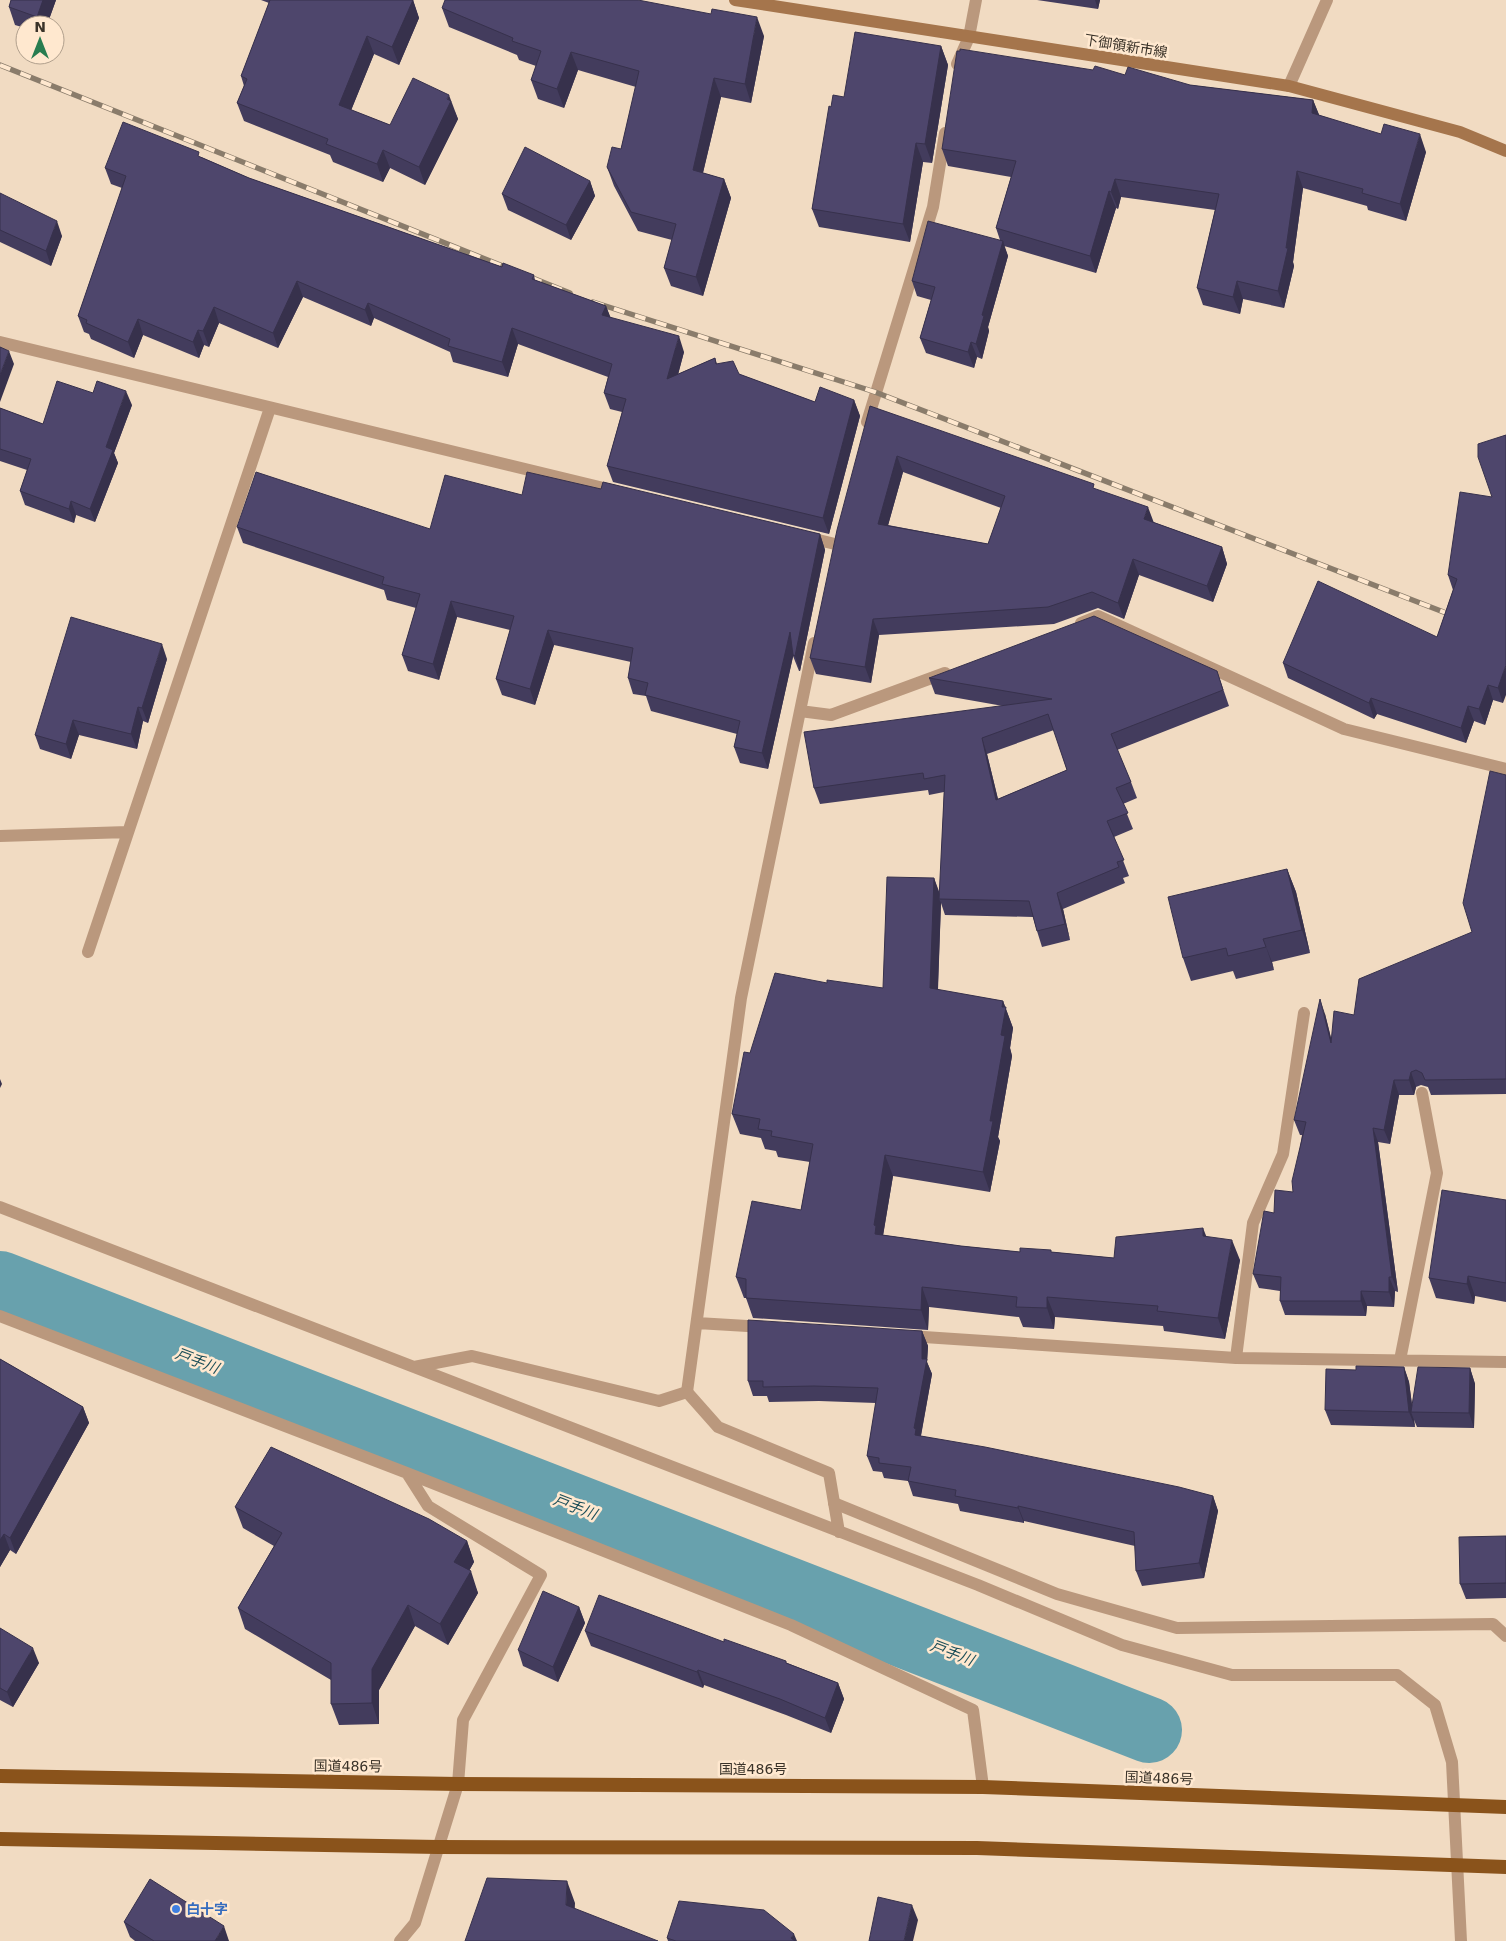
<svg xmlns="http://www.w3.org/2000/svg" width="1506" height="1941" font-family="'DejaVu Sans','Noto Sans JP',sans-serif">
  <style>
    .lines { fill: none; stroke-linecap: round; stroke-linejoin: round }
    .river { stroke: #68a1ad; stroke-width: 66 }
    .minor { stroke: #ba987d; stroke-width: 12 }
    .tertiary { stroke: #ba987d; stroke-width: 12 }
    .secondary { stroke: #a5754c; stroke-width: 12 }
    .trunk { stroke: #8a531b; stroke-width: 14 }
    .rail-casing { stroke: #8a7c6b; stroke-width: 5.5 }
    .rail { stroke: #ffe8cf; stroke-width: 4; stroke-dasharray: 11; stroke-linecap: butt }
    .wall { fill: #433c5d; fill-rule: evenodd }
    .shaded-wall { fill: #37314c }
    .building { fill: #4e466c; stroke: #37314c; fill-rule: evenodd }
    .shop-dot { fill: #3f7fe0; stroke: #ffe8cf; stroke-width: 2 }
    .labels { text-anchor: middle; stroke-width: 5; stroke-linejoin: round; paint-order: stroke }
    .street-label { font-size: 14px; fill: #3b3329; stroke: #ffe8cf }
    .shop-label { font-size: 14px; font-weight: bold; fill: #366cbe; stroke: #ffe8cf; text-anchor: start }
    .water-label { font-size: 15px; font-style: italic; fill: #1d4f59; stroke: #ffe8cf }
  </style>
  <rect width="100%" height="100%" fill="#f1dbc2"/>
  <g class="lines">
    <!-- river -->
    <path class="river" d="M0 1284 1149 1730"/>
    <!-- minor -->
    <path class="minor" d="M957 64 969 37 976 0
      M1289 86 1327 0
      M0 342 616 491
      M867 422 933 207 945 133
      M806 537 835 544
      M1081 623 1098 616 1344 729 1506 769
      M800 711 831 715 945 673
      M0 836 128 832
      M88 952 270 408
      M0 1316 407 1473 791 1625 973 1710 983 1787
      M697 1323 764 1327
      M909 1336 1236 1358 1506 1362
      M1236 1358 1253 1223 1283 1154 1304 1013
      M1400 1360 1437 1173 1422 1093
      M687 1392 741 998 814 643
      M834 1503 1057 1594 1177 1628 1493 1624 1506 1636
      M400 1941 415 1923 458 1784 463 1720 541 1575 428 1506 407 1473"/>
    <!-- tertiary -->
    <path class="tertiary" d="M0 1207 978 1585 1122 1645 1232 1675H1397L1435 1705 1452 1762 1461 1941
      M414 1367 472 1356 659 1401 687 1392 718 1427 829 1473 839 1532"/>
    <!-- secondary -->
    <path class="secondary" d="M735 0 1289 86 1460 132 1506 151"/>
    <!-- trunk -->
    <path class="trunk" d="M0 1776 458 1784 983 1787 1506 1807
      M0 1839 438 1847 977 1848 1506 1867"/>
    <!-- rail casing -->
    <g class="rail-casing">
      <path id="rail" d="M0 65 570 293
        M593 302 875 392 1459 618"/>
    </g>
    <!-- rail -->
    <use href="#rail" class="rail"/>
  </g>
  <!-- wall -->
  <path class="wall" d="M11 0H56L47 25H25V28L15 25 9 7Z
    M261 0H413L419 18 399 65 374 54 351 110 390 125 455 112 458 119 425 185 390 168 383 182 333 162 330 155 244 121 237 103 244 86 241 76 269 3Z
    M1037 0H1100L1098 9Z
    M442 8 764 36 751 103 721 97 703 173 724 179 731 198 703 296 671 286 664 268 672 240 638 231 614 186 607 167 621 149 636 87 578 70 564 108 538 99 531 80 536 66 519 60 517 55 449 27Z
    M941 46 948 65 932 163 923 162 910 242 819 227 812 209 831 107 844 97Z
    M1125 75 1190 85 1313 100 1319 115 1426 152 1406 221 1368 210 1367 206 1303 188 1293 262 1294 266 1284 308 1243 299 1240 314 1203 305 1197 288 1215 210 1121 197 1118 209 1116 208 1096 273 1004 246 1008 256 988 327 989 331 982 359 977 357 974 368 926 353 920 338 931 300 917 296 912 281 1000 240 996 228 1011 177 948 166 942 149Z
    M201 157 249 178 502 267 534 275 535 280 606 306 610 317 684 352 678 374 715 358 717 364 739 374 815 402 854 400 860 416 829 534 613 482 607 466 622 412 610 409 604 393 608 377 518 344 508 377 453 362 450 352 374 318 371 326 303 297 278 348 219 323 209 347 204 345 199 358 143 335 134 358 91 339 89 334 84 332 78 316 122 188 111 184 105 168Z
    M590 181 595 196 571 240 508 210 502 194Z
    M0 193 62 236 51 266 0 242Z
    M132 405 114 453 118 463 95 522 76 515 74 523 25 505 20 491 27 470 0 461V408L43 424Z
    M870 406 1096 490 1153 522 1222 547 1227 564 1213 602 1139 575 1124 619 1098 608 1054 624 879 635 871 683 816 674 810 658ZM903 472 1001 508 988 544 888 525Z
    M1506 435 1503 703 1493 700 1485 725 1474 721 1466 743 1377 714 1374 719 1288 678 1283 663 1437 637 1453 590 1448 575 1492 497Z
    M601 489 820 534 825 550 800 671H799L793 656 768 769 740 763 734 747 737 734 651 711 646 696 633 694 628 678 631 662 554 645 535 705 502 695 496 679 510 630 457 617 439 680 408 671 402 655 416 608 387 600 384 590 243 543 237 527 430 529 522 495Z
    M167 659 148 723 143 721 137 749 79 735 71 759 40 749 35 735Z
    M1217 671 1229 706 1117 750 1131 782 1137 798 1123 804 1133 829 1114 837 1129 876 1123 878 1125 883 1063 909 1070 940 1042 947 1037 931 1033 917 945 915 941 903 938 990 1003 1001 1013 1028 1010 1048 1012 1056 998 1137 1000 1141 990 1192 893 1176 883 1235 961 1246 1020 1252 1051 1250V1252L1114 1258 1206 1236 1240 1260 1225 1339 1164 1331 1163 1326 1055 1317 1054 1329 1023 1327 1019 1317 929 1307 928 1330 753 1318 746 1298H744L736 1277 801 1210 810 1162 778 1157 776 1151 765 1149 761 1138 740 1134 732 1114 750 1053 827 983 883 988 934 878 940 894 944 792 929 795 928 790 820 804 814 788 1003 706 935 694 929 678ZM1054 730 1067 770 998 799 987 754Z
    M1506 775V1094L1431 1095 1428 1087 1421 1085 1416 1087 1414 1095H1399L1390 1144 1378 1142 1398 1292 1395 1291 1394 1307 1367 1306 1366 1316 1285 1315 1280 1301V1291L1259 1288 1253 1274 1274 1213 1293 1192 1302 1135H1300L1294 1120 1325 1014 1331 1038 1354 1015 1472 932Z
    M1287 869 1296 892 1310 953 1272 962 1274 970 1236 979 1233 971 1191 981 1183 958Z
    M1506 1200V1302L1475 1296 1474 1304 1436 1298 1429 1278Z
    M922 1331 928 1346 927 1362 932 1374 921 1436 1213 1496 1218 1511 1204 1578 1142 1586 1136 1571 1135 1546 1024 1521V1523L960 1511 958 1504 913 1496 908 1481 884 1478 882 1472 873 1471 867 1456 876 1403 819 1401 769 1402 767 1396H753L748 1381Z
    M0 1359 83 1407 89 1423 16 1554 10 1550 0 1567Z
    M1404 1367 1409 1382 1412 1405 1470 1368 1475 1384 1474 1428 1417 1427 1414 1420 1415 1427 1331 1425 1325 1410 1356 1370Z
    M235 1507 467 1541 474 1562 469 1571 478 1593 448 1645 415 1626 379 1690V1724L339 1725 331 1704V1680L245 1629 238 1608 274 1546 243 1528Z
    M1506 1536V1598L1466 1599 1460 1584Z
    M579 1607 585 1623 558 1682 523 1666 518 1650Z
    M0 1628 39 1663 13 1707 0 1700Z
    M585 1631 724 1642 787 1663 838 1683 844 1699 831 1733 786 1715 704 1685 703 1688 591 1646Z
    M124 1922 229 1941H135L130 1937Z
    M667 1938 797 1941H668Z"/>
  <!-- shaded-wall -->
  <path class="shaded-wall" d="M43 0H56L47 25H40L37 17Z
    M413 0 419 18 399 65 392 47Z
    M1095 0H1100L1098 9Z
    M757 17 764 36 751 103 745 84Z
    M367 36 374 54 346 123 339 105Z
    M941 46 948 65 932 163 925 144Z
    M571 52 578 70 564 108 557 89Z
    M714 78 721 97 699 189 693 170Z
    M449 95 458 119 425 185 419 167Z
    M1313 100 1320 117 1312 113Z
    M1420 134 1426 152 1406 221 1400 204Z
    M916 143 923 162 910 242 903 224Z
    M383 150 390 168 383 182 377 164Z
    M1297 171 1303 188 1293 262 1294 266 1284 308 1278 291 1286 248Z
    M724 179 731 198 703 296 696 277Z
    M1115 179 1121 197 1118 209 1111 192Z
    M590 181 595 196 571 240 566 225Z
    M1109 191 1116 208 1096 273 1090 256Z
    M57 221 62 236 51 266 46 251Z
    M1003 241 1008 256 988 327 989 331 982 359 976 344 982 315Z
    M297 281 303 297 278 348 273 333Z
    M1237 281 1243 299 1240 314 1233 297Z
    M368 303 374 318 371 326 365 310Z
    M606 306 612 321 602 315Z
    M214 307 219 323 209 347 203 331Z
    M138 319 143 335 134 358 128 342Z
    M512 328 518 344 508 377 502 362Z
    M198 330 204 345 199 358 193 342Z
    M679 336 684 352 673 394 667 379Z
    M971 342 977 357 974 368 968 352Z
    M9 351 14 364 0 402V375Z
    M126 391 132 405 114 453 118 463 95 522 90 509 106 447Z
    M854 400 860 416 829 534 823 518Z
    M897 456 903 472 884 540 878 524Z
    M71 501 76 515 74 523 69 509Z
    M1148 507 1154 523 1144 519Z
    M820 534 825 550 800 671 795 656Z
    M1222 547 1227 564 1213 602 1207 586Z
    M1133 559 1139 575 1124 619 1118 603Z
    M451 601 457 617 439 680 433 664Z
    M873 619 879 635 871 683 865 667Z
    M548 630 554 645 535 705 530 689Z
    M790 632 795 648 768 769 762 753Z
    M162 644 167 659 148 723 142 708Z
    M1506 665V695L1503 703 1498 688Z
    M1488 685 1493 700 1485 725 1479 709Z
    M1371 698 1377 714 1374 719 1369 703Z
    M1468 706 1474 721 1466 743 1461 728Z
    M138 707 143 721 137 749 131 734Z
    M73 720 79 735 71 759 66 744Z
    M982 738 987 754 1002 816 996 800Z
    M1287 869 1296 892 1310 953 1302 930Z
    M934 878 941 899H939L941 903 937 1009 930 988Z
    M1057 893 1063 909 1070 940 1065 924Z
    M1263 939 1272 962 1274 970 1266 947Z
    M1320 999 1325 1014 1336 1058 1331 1043Z
    M1003 1001 1013 1028 1010 1048 1012 1056 998 1137 1000 1141 990 1192 983 1172 1001 1035 1002 1007Z
    M1411 1072 1416 1087 1414 1095 1409 1080Z
    M0 1079 2 1084 0 1088Z
    M1394 1080 1399 1095 1390 1144 1384 1130Z
    M1373 1128 1378 1142 1398 1292 1392 1277Z
    M885 1155 893 1176 882 1242 875 1234 874 1225Z
    M1203 1228 1211 1248 1203 1236Z
    M1232 1240 1240 1260 1225 1339 1218 1318Z
    M1468 1276 1475 1296 1474 1304 1467 1284Z
    M1389 1277 1395 1291 1394 1307 1389 1292Z
    M922 1287 929 1307 928 1330 921 1310Z
    M1361 1291 1367 1306 1366 1316 1361 1301Z
    M1047 1297 1055 1317 1054 1329 1047 1308Z
    M922 1331 928 1346 927 1362 932 1374 920 1440 915 1435 914 1428 922 1359Z
    M1404 1367 1409 1382 1413 1412H1411L1414 1420 1415 1427 1409 1412Z
    M1470 1368 1475 1384 1474 1428 1469 1413Z
    M83 1407 89 1423 16 1554 10 1538Z
    M1213 1496 1218 1511 1204 1578 1199 1563Z
    M1018 1506 1024 1521V1523L1018 1508Z
    M4 1534 10 1550 0 1567V1540Z
    M467 1541 474 1562 462 1583 454 1562Z
    M471 1571 478 1593 448 1645 440 1624Z
    M408 1605 415 1626 379 1690V1724L372 1703V1669Z
    M579 1607 585 1623 558 1682 553 1667Z
    M33 1648 39 1663 13 1707 7 1692Z
    M698 1670 704 1685 703 1688 697 1672Z
    M838 1683 844 1699 831 1733 825 1718Z
    M567 1881 575 1903 574 1927 566 1905Z
    M912 1905 918 1920 913 1941H904Z
    M224 1926 229 1941H215Z
    M794 1934 797 1941H792L791 1938Z"/>
  <!-- building -->
  <path class="building" d="M11 0H43L37 17 9 7Z
    M270 0H413L392 47 367 36 339 105 390 125 413 78 449 95 447 99 451 101 419 167 383 150 377 164 326 144 328 139 237 103 247 79 241 76Z
    M445 0H638L711 14 712 9 757 17 745 84 714 78 693 170 724 179 696 277 664 268 676 224 631 212 607 167 612 147 621 149 639 71 571 52 557 89 531 80 541 51 512 41 513 38 442 8Z
    M855 32 941 46 925 144 916 143 903 224 812 209 829 106 831 107 833 95 844 97Z
    M960 49 1093 70 1095 66 1125 75 1128 67 1190 85 1313 100 1312 113 1381 134 1384 124 1420 134 1400 204 1362 193 1363 189 1297 171 1286 248H1288L1278 291 1237 281 1233 297 1197 288 1219 194 1115 179 1111 192 1109 191 1090 256 996 228 1016 161 942 149 957 51H960Z
    M123 122 199 152 198 156 249 178 502 267 503 263 534 275 532 279 606 306 602 315 679 336 667 379 715 358 716 364 733 361 739 374 815 402 820 387 854 400 823 518 607 466 626 399 604 393 612 364 512 328 502 362 448 346 450 339 368 303 365 310 297 281 273 333 214 307 203 331 198 330 193 342 138 319 128 342 86 323 87 320 78 316 126 176 105 168Z
    M525 147 590 181 566 225 502 194Z
    M0 193 57 221 46 251 0 230Z
    M928 221 1003 241 982 315 984 316 976 344 971 342 968 352 920 338 935 287 912 281Z
    M0 347 9 351 0 375Z
    M57 381 93 393 97 381 126 391 106 447 113 450 90 509 71 501 69 509 20 491 31 459 0 449V408L43 424Z
    M870 406 1094 484 1093 488 1148 507 1144 519 1222 547 1207 586 1133 559 1118 603 1092 592 1048 607 873 619 865 667 810 658 837 530ZM897 456 1005 496 988 544 878 524Z
    M1506 435V665L1498 688 1488 685 1479 709 1468 706 1461 728 1371 698 1369 703 1283 663 1318 581 1437 637 1457 579 1448 575 1460 492 1492 497 1478 457V444Z
    M256 472 430 529 445 475 522 495 527 472 601 489 603 482 820 534 795 656 793 655 790 632 762 753 734 747 740 721 645 695 648 683 628 678 633 648 548 630 530 689 496 679 514 616 451 601 433 664 402 655 420 594 382 584 384 577 237 527Z
    M1094 616 1217 671 1223 690 1111 734 1131 782 1116 788 1128 813 1107 821 1124 860 1117 862 1119 867 1057 893 1065 924 1037 931 1029 901 939 899 945 775 924 779 923 773 814 788 804 732 1052 699 929 678ZM1048 714 1067 770 996 800 982 738Z
    M71 617 162 644 142 708 138 707 131 734 73 720 66 744 35 735Z
    M1490 771 1506 775V1079L1425 1080 1422 1073 1416 1070 1411 1072 1409 1080H1394L1384 1130 1373 1128 1392 1277H1389V1292L1361 1291V1301H1280L1281 1277 1253 1274 1264 1211 1274 1213 1275 1190 1293 1192 1292 1181 1306 1122 1294 1120 1320 999 1331 1043 1334 1011 1354 1015 1359 979 1472 932 1463 903Z
    M1287 869 1302 930 1263 939 1266 947 1228 956 1226 948 1183 958 1168 897Z
    M887 877 934 878 930 988 1003 1001 1002 1007H1006L1001 1035 1005 1036 990 1121H993L983 1172 885 1155 874 1225 876 1226 875 1234 961 1246 1020 1252V1248L1051 1250V1252L1114 1258 1116 1237 1203 1228V1236L1232 1240 1218 1318 1157 1311 1158 1306 1047 1297V1308L1016 1307 1017 1297 922 1287 921 1310 746 1298V1279L736 1277 752 1201 801 1210 813 1144 771 1136 772 1131 758 1129 760 1119 732 1114 744 1052 750 1053 775 973 827 983V980L883 988Z
    M1442 1190 1506 1200V1283L1468 1276 1467 1284 1429 1278Z
    M748 1320 922 1331V1359H927L914 1428 916 1429 915 1435 985 1447 1179 1487 1213 1496 1199 1563 1136 1571 1134 1532 1018 1506V1508L955 1496 956 1490 908 1481 911 1467 879 1463V1458L867 1456 878 1388 814 1386 763 1387V1381H748Z
    M0 1359 83 1407 10 1538 4 1534 0 1540Z
    M1356 1366 1404 1367 1409 1412 1325 1410 1326 1369 1356 1370Z
    M1418 1367 1470 1368 1469 1413 1411 1412Z
    M271 1447 429 1519 467 1541 454 1562 471 1571 440 1624 408 1605 372 1669V1703L331 1704V1663L238 1608 282 1533 235 1507Z
    M1506 1536V1583L1460 1584 1459 1537Z
    M543 1591 579 1607 553 1667 518 1650Z
    M599 1595 724 1642V1639L786 1661V1663L838 1683 825 1718 780 1699 698 1670 697 1672 585 1631Z
    M0 1628 33 1648 7 1692 0 1688Z
    M487 1878 567 1881 566 1905 658 1941H465Z
    M150 1879 224 1926 215 1941H154L124 1922Z
    M878 1897 912 1905 904 1941H869Z
    M679 1901 764 1910 794 1934 791 1938 795 1941H676L667 1938Z"/>
  <!-- markers -->
  <circle class="shop-dot" cx="176" cy="1909" r="5"/>
  <g class="labels">
    <!-- street labels -->
    <g class="street-label">
      <text transform="translate(1126 46) rotate(9)" y="5">下御領新市線</text>
      <text transform="translate(348 1766) rotate(1)" y="5">国道486号</text>
      <text x="753" y="1774">国道486号</text>
      <text transform="translate(1159 1778) rotate(2)" y="5">国道486号</text>
    </g>
    <!-- shop labels -->
    <g class="shop-label">
      <text x="186" y="1914">白十字</text>
    </g>
    <!-- water labels -->
    <g class="water-label">
      <text transform="translate(197 1361) rotate(21)" y="5">戸手川</text>
      <text transform="translate(575 1507) rotate(21)" y="5">戸手川</text>
      <text transform="translate(952 1653) rotate(21)" y="5">戸手川</text>
    </g>
  </g>
  <!-- north arrow -->
  <g transform="translate(40 40)"><circle r="24" fill="#ffe8cf" stroke="#b1a08d"/>
  <path d="M0-4L9 19L0 12L-9 19Z" fill="#287d50"/>
  <text y="-8" font-size="14" font-weight="bold" text-anchor="middle" fill="#3b3329">N</text>
  </g>
</svg>
